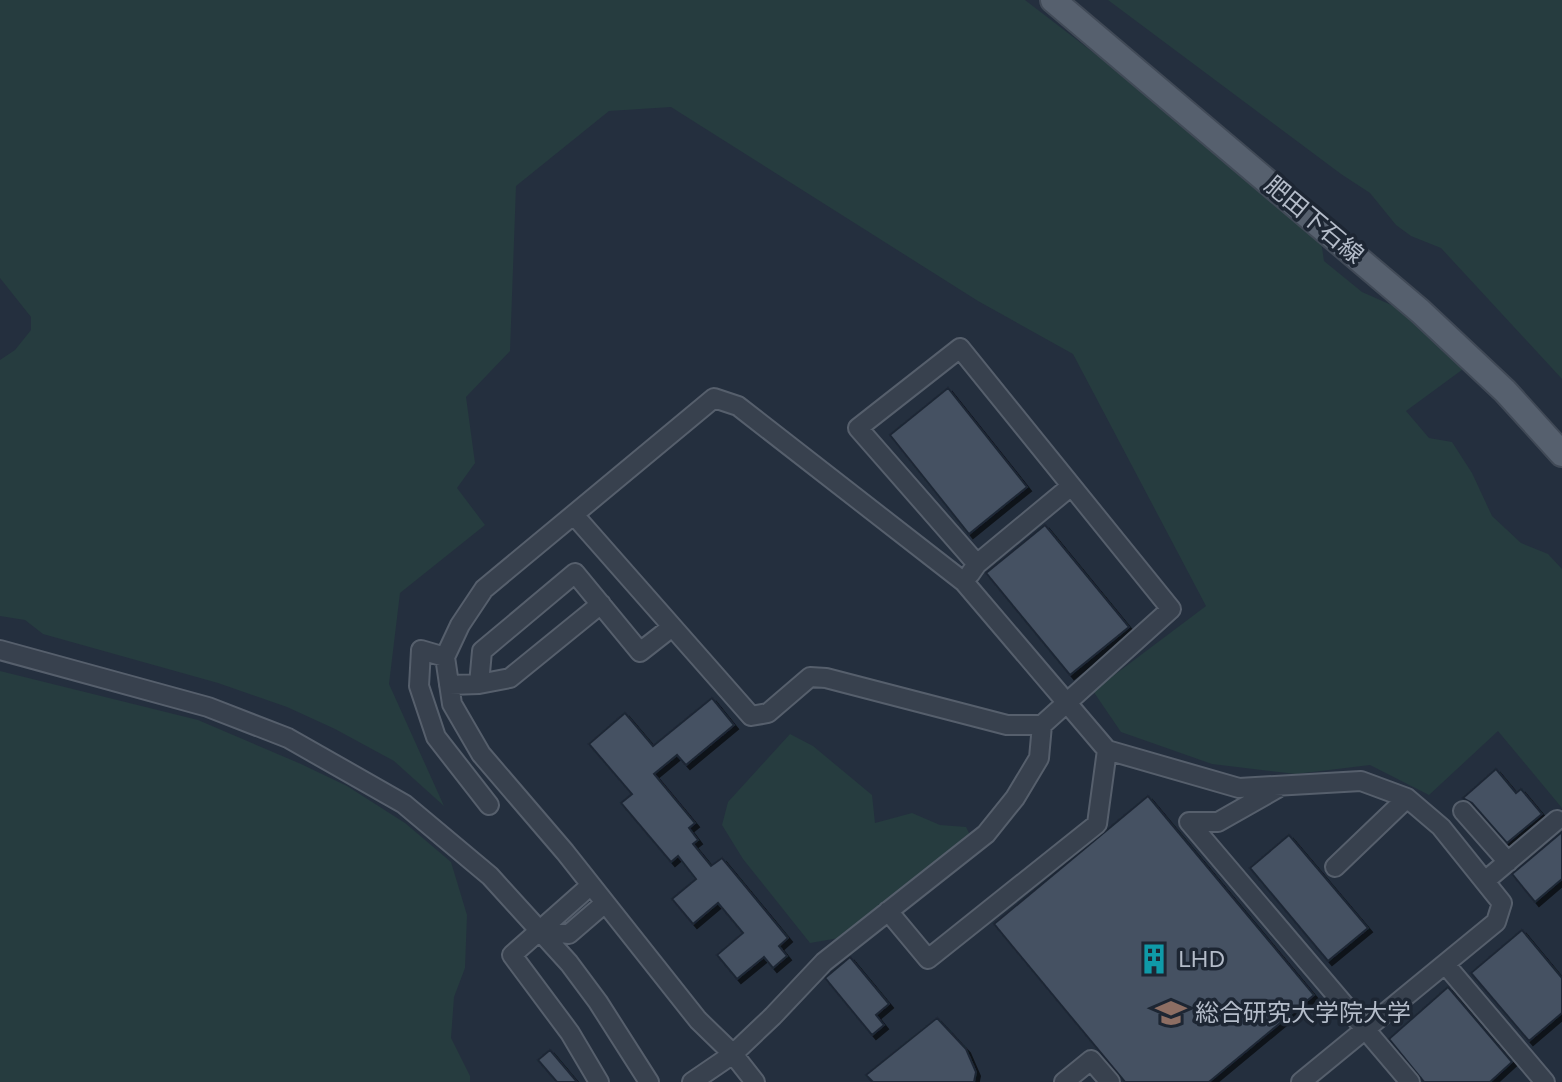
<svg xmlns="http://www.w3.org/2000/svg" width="1562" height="1082" font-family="Figtree,'Noto Sans JP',sans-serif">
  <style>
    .green { fill: #263c3f }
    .building { fill: #455162; stroke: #1f2835; stroke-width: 2; filter: url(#shadow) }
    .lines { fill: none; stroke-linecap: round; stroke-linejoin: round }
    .minor-casing { stroke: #565f6c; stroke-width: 22 }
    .major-casing { stroke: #414a57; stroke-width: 28 }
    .minor { stroke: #38414e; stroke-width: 18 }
    .major { stroke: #56606e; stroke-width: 24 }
    .labels { text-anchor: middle; stroke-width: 7; stroke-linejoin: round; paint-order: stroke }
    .street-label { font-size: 24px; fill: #b4bcc9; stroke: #1d2633 }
    .poi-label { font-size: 24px; fill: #b4bcc9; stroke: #1d2633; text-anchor: start }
  </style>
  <defs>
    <filter id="shadow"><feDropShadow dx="4" dy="4" stdDeviation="0" flood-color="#0009"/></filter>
  </defs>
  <rect width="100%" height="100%" fill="#242f3e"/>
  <!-- green -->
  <path class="green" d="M0 0H1025L1150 96 1320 234 1324 261 1362 292 1396 307 1470 364 1406 411 1429 438 1452 442 1472 473 1492 516 1521 543 1548 554 1562 569V808L1498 731 1429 795 1370 765 1296 774 1212 764 1121 732 1093 691 1206 606 1073 354 978 301 671 107 609 111 516 186 510 351 466 397 475 463 457 488 485 525 400 593 389 684 444 806 394 761 335 729 287 707 218 683 43 634 25 620 0 616V360L15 350 31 330V317L0 278Z
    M1108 0H1562V379L1441 248 1411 236 1396 225 1370 193 1341 174Z
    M0 671 198 720 301 764 347 786 405 823 451 862 467 915 465 968 454 997 451 1038 470 1076V1082H0Z
    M790 734 813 746 872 795 875 823 912 813 940 825 966 827 971 837 839 938 810 943 743 859 722 825 728 802Z"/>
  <!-- building -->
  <path class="building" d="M948 388 1027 487 969 534 890 435Z
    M1045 525 1129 627 1070 675 986 573Z
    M712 698 734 725 686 765 677 755 654 774 695 823 689 828 698 840 693 844 711 866 722 858 788 938 779 946 787 956 773 968 764 957 737 979 717 955 743 933 718 903 693 924 672 899 696 879 678 856 671 862 621 803 632 794 589 744 625 713 653 746Z
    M1496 769 1516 793 1521 789 1542 814 1507 843 1472 803 1463 798Z
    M1148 796 1314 995 1209 1082H1125L994 924Z
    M1562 832V879L1535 902 1512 874Z
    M1289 835 1368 928 1328 961 1250 868Z
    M1522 930 1562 978V1013L1529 1041 1471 973Z
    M850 957 889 1004 876 1015 884 1025 872 1035 825 978Z
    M1448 987 1512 1062 1490 1082H1424L1389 1039Z
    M937 1018 966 1049 976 1072 974 1082H873L866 1075Z
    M550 1050 577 1082H557L538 1060Z"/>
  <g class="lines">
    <!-- minor casing -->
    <g class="minor-casing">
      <path id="minor" d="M574 515 751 716 768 713 810 677 826 678 1007 725H1042
        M970 574 977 564 1070 487
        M0 650 208 707 288 738 404 804 490 876 569 963 598 1002 649 1082
        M445 657 421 650 419 686 436 737 489 805
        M479 684 510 678 601 604
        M449 685 479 684 482 651 575 573 640 652 672 627
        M1276 789 1218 822H1189L1410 1082
        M1463 811 1508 862
        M1335 867 1407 798
        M1485 881 1557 820
        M591 885 512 955 570 1033 599 1082
        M888 911 928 959 1097 824 1107 750
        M540 931 569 934 605 903
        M1445 964 1545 1082
        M692 1082 733 1054 773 1016 824 962 986 834 1015 798 1039 758 1042 725 1171 609 960 348 858 428 977 564
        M755 1082 733 1054 698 1020 565 852 481 754 452 704 445 657 460 625 484 589 714 398 738 406 964 582 1107 750 1239 788 1361 781 1407 798 1441 827 1502 903 1496 922 1301 1082
        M1064 1082 1091 1060 1110 1082"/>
    </g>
    <!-- major casing -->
    <g class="major-casing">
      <path id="major" d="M1053 0 1420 311 1505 391 1562 454"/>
    </g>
    <!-- minor -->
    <use href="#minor" class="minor"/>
    <!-- major -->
    <use href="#major" class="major"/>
  </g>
  <!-- icons -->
  <defs>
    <g id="building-bare" transform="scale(2.4)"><path d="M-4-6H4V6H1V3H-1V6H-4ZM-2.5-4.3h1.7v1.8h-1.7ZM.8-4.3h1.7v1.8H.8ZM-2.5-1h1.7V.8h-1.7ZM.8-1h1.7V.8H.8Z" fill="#0f9aa8" stroke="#1d2633" stroke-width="2.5" paint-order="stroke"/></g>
    <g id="university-bare" transform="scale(2.4)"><path d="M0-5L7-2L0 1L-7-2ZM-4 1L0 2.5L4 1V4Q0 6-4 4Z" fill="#8d6e63" stroke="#1d2633" stroke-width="2.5" paint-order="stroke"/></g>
  </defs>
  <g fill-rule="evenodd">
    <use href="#building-bare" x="1154" y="959"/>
    <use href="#university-bare" x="1171" y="1013"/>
  </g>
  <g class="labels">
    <!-- street labels -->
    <g class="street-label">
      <text transform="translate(1314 220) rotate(40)" y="8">肥田下石線</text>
    </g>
    <!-- poi labels -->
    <g class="poi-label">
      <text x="1178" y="967">LHD</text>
      <text x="1195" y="1021">総合研究大学院大学</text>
    </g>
  </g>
</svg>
